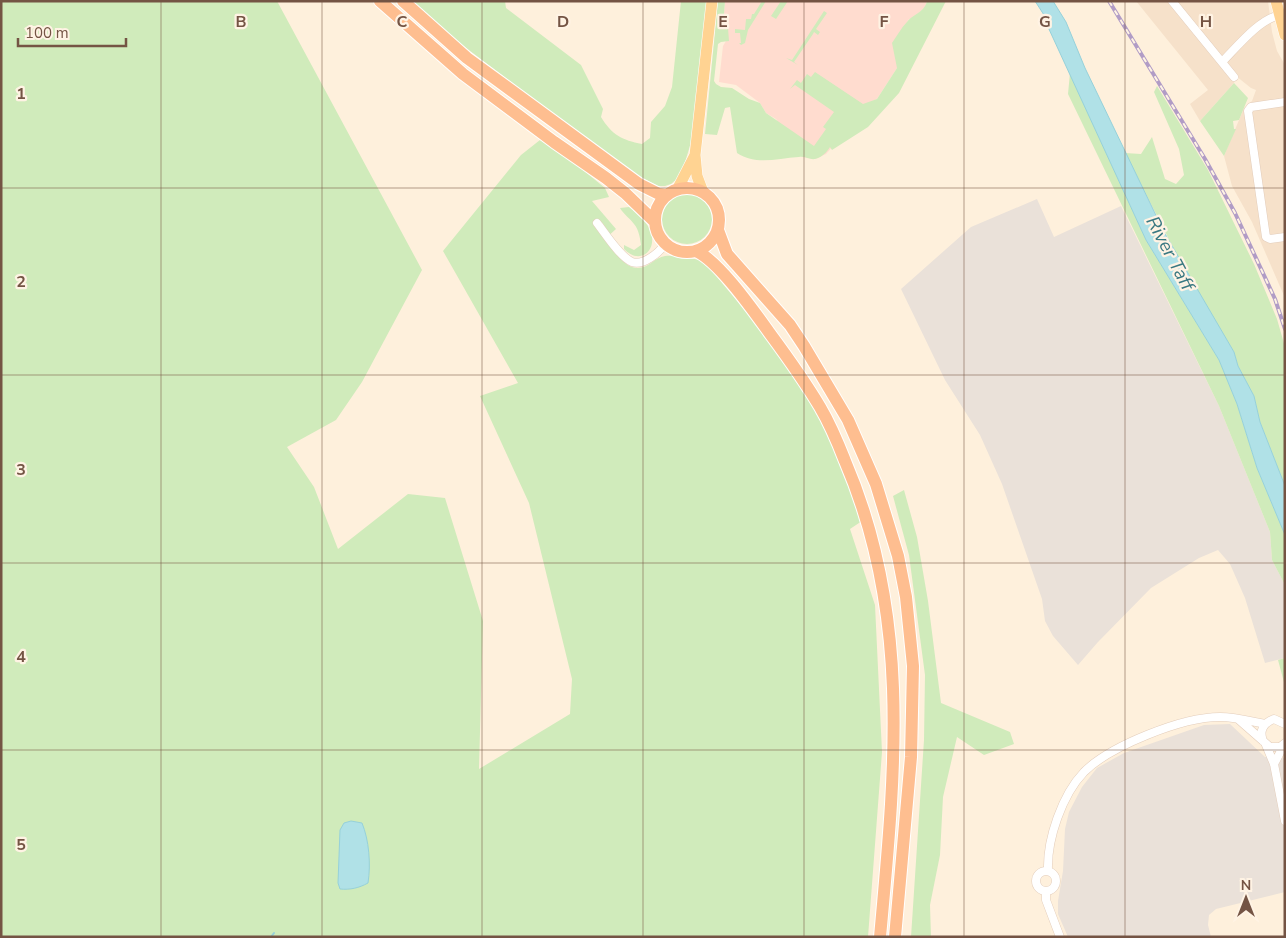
<svg xmlns="http://www.w3.org/2000/svg" width="1286" height="938" font-family="'Nunito Sans',sans-serif">
  <style>
    .residential { fill: #f6e1ca }
    .commercial { fill: #ffdccf }
    .industrial { fill: #eae1d9 }
    .green { fill: #d0ebbb }
    .water { fill: #b0e1e7; stroke: #96d1da }
    .lines { fill: none; stroke-linecap: round; stroke-linejoin: round }
    .stream { stroke: #96d1da; stroke-width: 2 }
    .minor-casing { stroke: #e3cdbb; stroke-width: 9 }
    .primary-casing { stroke: #fff; stroke-width: 12 }
    .trunk-casing { stroke: #fff; stroke-width: 14 }
    .minor { stroke: #fff; stroke-width: 8 }
    .primary { stroke: #ffd392; stroke-width: 11 }
    .trunk { stroke: #febe90; stroke-width: 12 }
    .rail-casing { stroke: #b19cc6; stroke-width: 4 }
    .rail { stroke: #fff3e4; stroke-width: 2; stroke-dasharray: 5.5; stroke-linecap: butt }
    .grid { fill: none; stroke: #745444; stroke-width: 1; stroke-opacity: 0.55 }
    .labels { text-anchor: middle; stroke-width: 4.5; stroke-linejoin: round; paint-order: stroke }
    .water-label { font-size: 19px; font-style: italic; fill: #3a7882; stroke: #fff3e4 }
    .grid-label { font-size: 16px; text-anchor: middle; font-weight: bold; fill: #745444; stroke: #fff3e4; stroke-width: 4.5; stroke-linejoin: round; paint-order: stroke }
  </style>
  <rect width="100%" height="100%" fill="#fef0dc"/>
  <!-- residential -->
  <path class="residential" d="M1136 1H1268L1272 32 1277 51 1285 65V298L1252 222 1232 186 1224 156 1244 108 1252 101 1256 90 1251 88 1236 76 1234 83 1200 121 1190 104 1208 90Z"/>
  <!-- commercial -->
  <path class="commercial" d="M725 1H927L925 7 917 15 908 20 897 68 877 99 873 101 826 154 815 159 802 157 776 119 766 113 760 103 736 85 719 82 723 46 726 41 727 28H723Z"/>
  <!-- industrial -->
  <path class="industrial" d="M1037 199 1054 237 1121 206 1219 406 1270 532 1272 560 1285 585V658L1265 663 1245 598 1230 564 1218 550 1199 558 1151 588 1098 642 1078 665 1053 636 1045 621 1042 599 1002 484 980 435 945 380 901 289 971 227Z
    M1230 724 1265 757 1285 758V892L1216 909 1209 915 1208 925 1211 937H1068L1058 914V901L1063 871 1065 829 1069 812 1082 787 1097 768 1124 753 1204 725Z"/>
  <!-- green -->
  <path class="green" d="M1 1H277L422 270 362 382 336 420 287 447 314 487 338 549 408 494 445 498 483 621 479 769 570 714 572 679 529 503 480 396 518 383 443 251 521 155 540 140 566 156 605 188 609 197 592 201 616 229 606 238C613 247 621 263 632 267 646 272 653 258 665 256 675 255 695 258 704 262 737 300 770 340 798 382 826 425 846 473 862 521L850 529 875 605 882 752 868 937H1Z
    M413 1H505L506 8 581 65 603 109 601 117C612 135 622 140 642 144L650 138 651 122 665 106 672 87 681 1H708L692 139 683 169 678 178 671 184 665 186H658L637 175 549 111 457 41Z
    M718 1H725L723 28H728L729 41 721 42 718 44 714 81 716 84 721 87 732 88 749 99 760 103 766 113 814 146 826 129 823 127 834 112 795 85 790 89 797 80 801 83 807 74 811 77 815 72 863 104 877 99 897 68 892 43C897 36 901 28 907 22 913 14 924 13 927 1H946L899 93 868 127 832 150 830 147C826 153 822 157 815 159 810 160 805 156 799 157 777 158 757 166 737 153L730 107 725 108 717 135 705 134Z
    M762 1H766L748 30 745 43 741 45 739 43H741L740 33H735V29L745 30 746 19H751L752 14H754Z
    M781 1H788L776 19 771 16Z
    M824 11 827 13 816 29 820 32 818 35 814 32 813 34 794 62 798 65 786 58 792 60Z
    M1070 73 1146 240 1219 360 1237 404 1257 468 1285 535V585L1272 560 1270 532 1219 406 1068 94Z
    M1234 83 1248 98 1239 120 1233 121 1234 129H1236L1224 156 1200 121Z
    M1157 86 1208 170 1254 264 1277 319 1285 347V486L1260 422 1254 396 1238 366 1234 352 1183 267 1125 153 1141 154 1152 137 1165 179 1176 184 1184 175 1179 149 1154 92Z
    M662 219a25 25 0 1 1 50 0a25 25 0 1 1-50 0Z
    M629 207C637 213 648 223 651 232 657 252 639 265 624 249V245L634 250 641 245C640 238 639 230 634 224 630 218 624 215 620 208Z
    M904 490 917 537 928 601 941 703 1010 732 1014 744 984 755 957 737 943 797 940 855 930 905 931 937H911L924 740 925 675 909 555 893 496Z
    M1285 658V686L1278 660Z"/>
  <!-- water -->
  <path class="water" d="M1035 1H1053L1066 22 1085 68 1164 232 1234 352 1238 366 1254 396 1260 422 1285 486V535L1257 468 1237 404 1219 360 1146 240 1048 27 1044 15Z
    M351 821 362 823C369 840 371 864 368 883 359 888 350 890 340 889L338 883 340 830 344 823Z"/>
  <g class="lines">
    <!-- stream -->
    <path class="stream" d="M271 937 274 933"/>
    <!-- minor casing -->
    <g class="minor-casing">
      <path id="minor" d="M1172 1 1234 77
        M1222 62C1237 47 1259 19 1280 15
        M1285 102 1251 107 1248 111 1266 237 1270 239 1285 237
        M597 223C605 233 620 257 632 262 643 266 659 253 665 244
        M1238 719 1270 747H1280L1285 743
        M1263 741C1259 731 1263 723 1274 719L1285 724
        M1266 745 1274 764 1285 821
        M1274 764 1284 745
        M1048 870C1047 839 1062 795 1084 772 1110 746 1182 717 1220 717 1235 717 1250 721 1265 724
        M1036 881a10 10 0 1 1 20 0a10 10 0 1 1-20 0Z
        M1046 891V900L1060 937"/>
    </g>
    <!-- primary casing -->
    <g class="primary-casing">
      <path id="primary" d="M1276 1 1285 35
        M678 188 695 155
        M703 192 697 176 695 155 712 1"/>
    </g>
    <!-- trunk casing -->
    <g class="trunk-casing">
      <path id="trunk" d="M380 1 463 74 554 142 606 178 625 193 654 221
        M403 1 467 58 639 184 659 194 666 195
        M655 220a32 32 0 1 1 64 0a32 32 0 1 1-64 0Z
        M718 230 727 254 790 325 804 346 848 420 876 484 898 556 906 597 913 666 911 757 895 937
        M696 251C720 262 755 313 771 335 788 358 805 382 820 407 830 424 838 443 845 461 912 617 895 773 880 937"/>
    </g>
    <!-- minor -->
    <use href="#minor" class="minor"/>
    <!-- primary -->
    <use href="#primary" class="primary"/>
    <!-- trunk -->
    <use href="#trunk" class="trunk"/>
    <!-- rail casing -->
    <g class="rail-casing">
      <path id="rail" d="M1109 1 1205 159 1235 213 1275 299 1285 329"/>
    </g>
    <!-- rail -->
    <use href="#rail" class="rail"/>
  </g>
  <!-- grid -->
  <path class="grid" d="M161 1V937M322 1V937M482 1V937M643 1V937M804 1V937M964 1V937M1125 1V937M1 188H1285M1 375H1285M1 563H1285M1 750H1285"/>
  <g class="labels">
    <!-- water labels -->
    <g class="water-label">
      <text transform="translate(1171 253) rotate(62)" y="7">River Taff</text>
    </g>
  </g>
  <g class="grid-label">
    <text x="241" y="27">B</text>
    <text x="402" y="27">C</text>
    <text x="563" y="27">D</text>
    <text x="723" y="27">E</text>
    <text x="884" y="27">F</text>
    <text x="1045" y="27">G</text>
    <text x="1206" y="27">H</text>
    <text x="21" y="99">1</text>
    <text x="21" y="287">2</text>
    <text x="21" y="475">3</text>
    <text x="21" y="662">4</text>
    <text x="21" y="850">5</text>
  </g>
  <!-- border -->
  <rect width="1286" height="938" fill="none" stroke="#745444" stroke-width="5"/>
  <!-- north arrow -->
  <g transform="translate(1246 898)" stroke="#fff3e4" stroke-width="4" paint-order="stroke">
  <path d="M0-4L9 19L0 12L-9 19Z" fill="#745444"/>
  <text y="-8" font-size="14" font-weight="bold" text-anchor="middle" fill="#745444">N</text>
  </g>
  <!-- scale -->
  <path d="M18 38v8h108v-8" fill="none" stroke="#745444" stroke-width="2.5"/>
  <text x="25" y="38" font-size="15" fill="#745444" stroke="#fff3e4" stroke-width="4" paint-order="stroke">100 m</text>
</svg>
